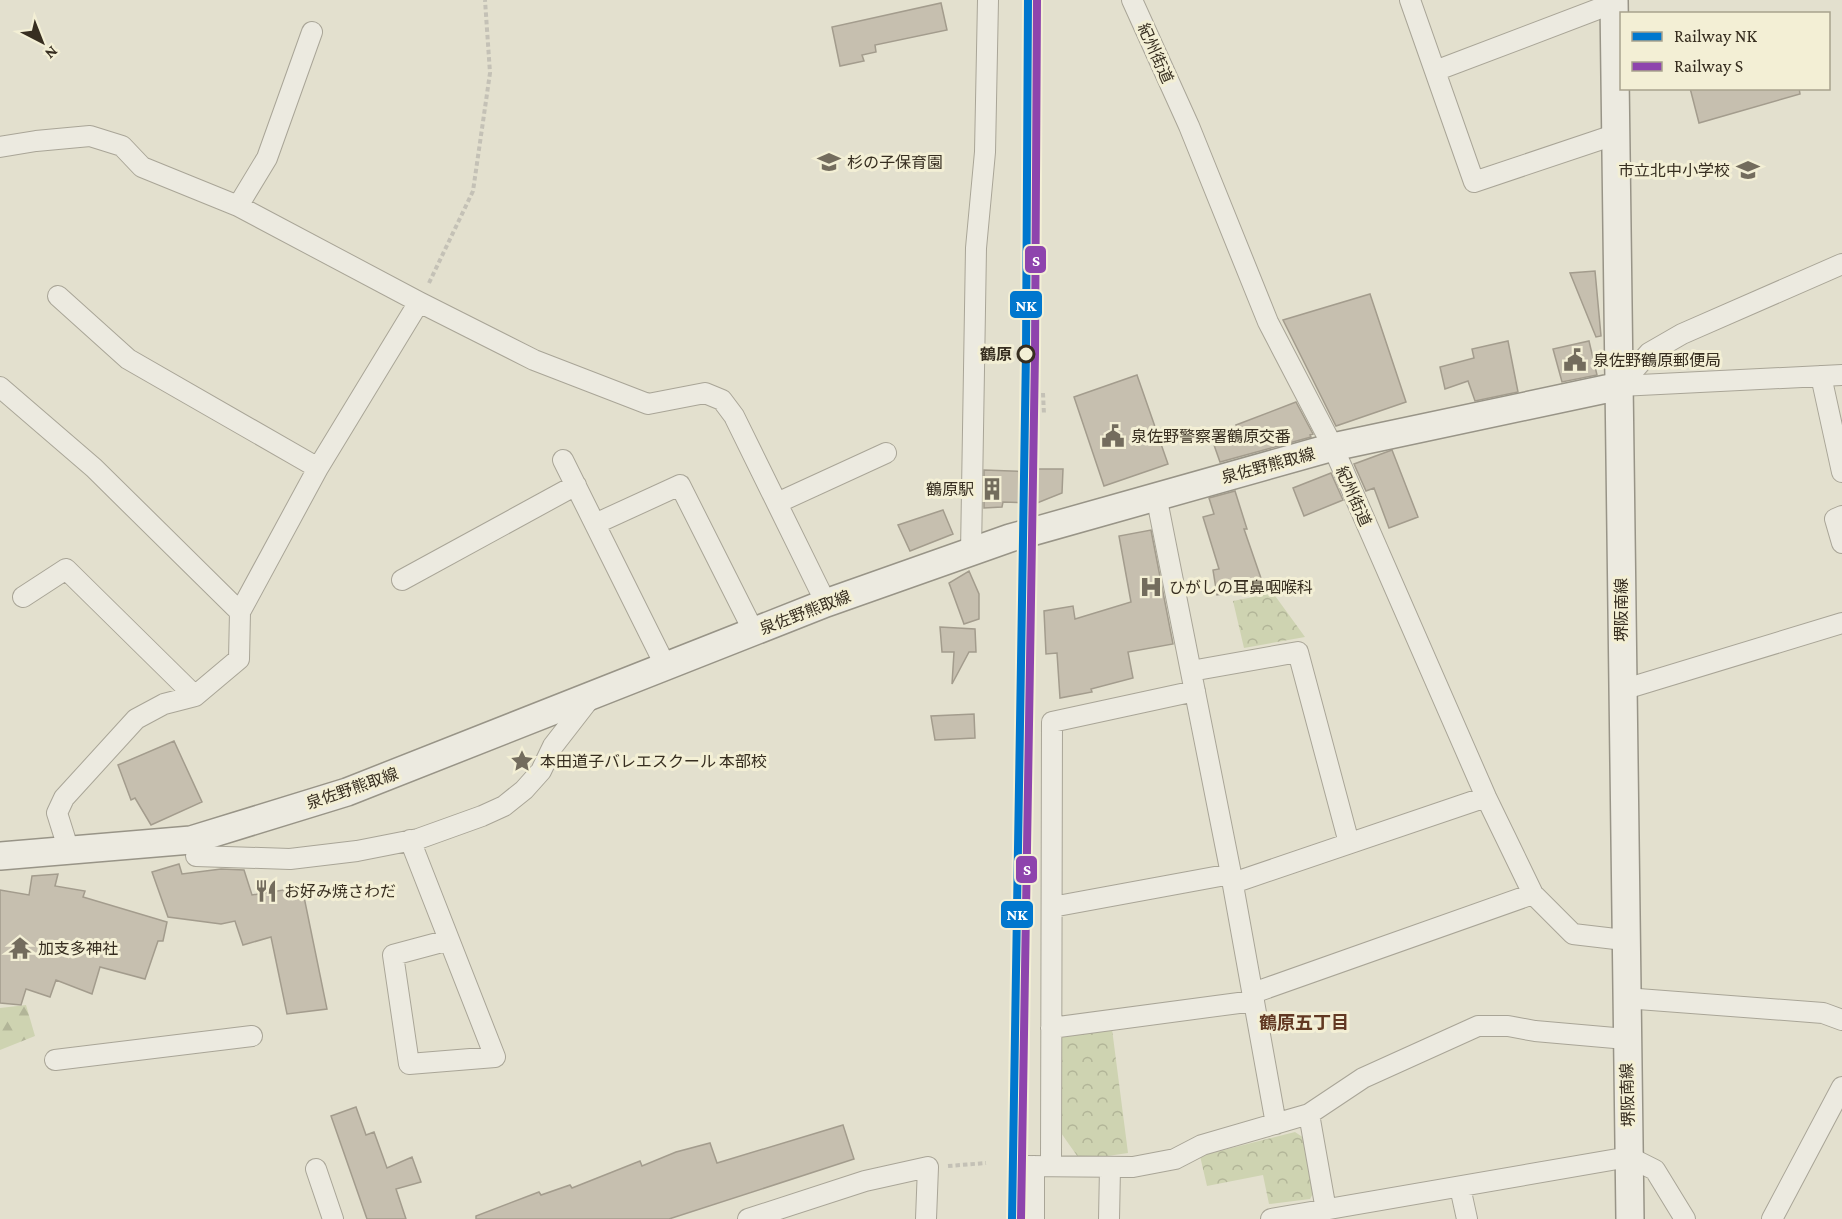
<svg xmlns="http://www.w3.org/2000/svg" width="1842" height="1219" font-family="'Crimson Pro','Noto Sans JP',serif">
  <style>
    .forest { fill: url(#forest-firs) }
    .park { fill: url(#park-crowns) }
    .building { fill: #c6bfaf; stroke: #a39c8d; stroke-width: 1.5 }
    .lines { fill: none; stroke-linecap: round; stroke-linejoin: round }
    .minor-casing { stroke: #a9a597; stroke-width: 22 }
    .secondary-casing { stroke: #989487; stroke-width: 30 }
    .path { stroke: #c4c1b6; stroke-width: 4; stroke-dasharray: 4.5 3; stroke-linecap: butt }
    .minor { stroke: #eceae0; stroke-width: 20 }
    .secondary { stroke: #eceae0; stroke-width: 27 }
    .rail-1-casing { stroke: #f3efd5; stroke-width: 12 }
    .rail-2-casing { stroke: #f3efd5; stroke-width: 12 }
    .rail-1 { stroke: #0077ce; stroke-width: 8 }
    .rail-2 { stroke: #8e44ad; stroke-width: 8 }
    .stop-dot { fill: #f3efd5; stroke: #372e20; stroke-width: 3 }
    .labels { text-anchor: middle; stroke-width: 6; stroke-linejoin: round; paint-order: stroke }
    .street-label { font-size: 16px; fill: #372e20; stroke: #f3efd5 }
    .poi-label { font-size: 16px; fill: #372e20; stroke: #f3efd5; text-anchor: start }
    .stop-label { font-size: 16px; font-weight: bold; fill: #372e20; stroke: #f3efd5; text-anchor: end }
    .neighbourhood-label { font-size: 18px; font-weight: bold; fill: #613822; stroke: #f3efd5 }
    .line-badge { stroke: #f3efd5; stroke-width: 2 }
    .badge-label { font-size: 16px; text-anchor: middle; font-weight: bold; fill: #fff }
  </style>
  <defs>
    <pattern id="forest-firs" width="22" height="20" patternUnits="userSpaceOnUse" patternTransform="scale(1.5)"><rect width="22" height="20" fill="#ced3b1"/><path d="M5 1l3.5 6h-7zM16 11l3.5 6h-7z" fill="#b2b598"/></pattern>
    <pattern id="park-crowns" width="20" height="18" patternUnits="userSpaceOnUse" patternTransform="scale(1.5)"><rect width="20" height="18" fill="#ced3b1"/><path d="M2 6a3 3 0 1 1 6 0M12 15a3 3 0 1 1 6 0" fill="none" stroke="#b2b598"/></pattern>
  </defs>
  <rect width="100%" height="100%" fill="#e3e0ce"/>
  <!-- forest -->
  <path class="forest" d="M26 1005 35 1036 0 1050V1008Z"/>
  <!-- park -->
  <path class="park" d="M1273 593 1305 637 1244 648 1233 601Z
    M1112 1029 1128 1153 1080 1160 1059 1130V1037Z
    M1295 1132 1304 1138 1316 1188 1310 1199 1269 1204 1263 1175 1207 1186 1200 1156Z"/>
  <!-- building -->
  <path class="building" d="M941 3 947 30 875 45 876 52 862 55 864 61 840 66 832 27Z
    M1690 88H1799L1800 94 1699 123Z
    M1595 271 1601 336 1596 337 1570 273Z
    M1370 294 1406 402 1336 426 1283 320Z
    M1508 341 1518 392 1475 401 1468 381 1445 389 1440 367 1474 358 1472 349Z
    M1589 341 1597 375 1562 382 1553 349Z
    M1137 375 1168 464 1104 486 1074 397Z
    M1296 402 1313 434 1310 435 1311 437 1220 462 1214 445 1241 436 1236 425Z
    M1392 450 1418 517 1389 528 1374 488 1366 491 1354 464Z
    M1038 469H1063L1062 493 1037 503 1003 502 1002 507 984 508V470L1038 472Z
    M1331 473 1343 500 1304 516 1293 488Z
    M1235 491 1247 529H1244L1264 587 1217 595 1213 570 1219 569 1203 517 1214 514 1209 498Z
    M943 510 953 534 910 551 898 525Z
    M1151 530 1173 644 1128 652 1133 678 1091 689 1092 692 1060 698 1057 653 1046 654 1044 611 1073 606 1075 619 1131 602 1119 536Z
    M969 571 979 594V619L964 624 949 583Z
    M940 627 975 629 976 652H969L952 684 954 652H942Z
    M974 714 975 738 935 740 931 716Z
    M174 741 202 802 151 825 135 798 131 800 118 765Z
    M179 864 182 874 221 869 244 870 252 895 302 887 327 1009 287 1014 271 937 243 945 235 921 221 924 168 917 152 872Z
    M58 874 55 886 85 891 83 897 167 922 163 941H158L145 979 100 967 92 994 56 980 50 997 26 989 21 1005 0 1003V890L29 895 32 876Z
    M356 1107 366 1135 374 1132 387 1168 412 1157 421 1182 396 1189 406 1219H367L331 1116Z
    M843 1125 854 1159 669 1219H476V1216L539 1192 541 1195 570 1185 572 1188 640 1161 642 1166 676 1152 710 1143 717 1163Z"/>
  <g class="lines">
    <!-- minor casing -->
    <g class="minor-casing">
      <path id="minor" d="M1132 0 1189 126 1268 322 1333 447 1486 797 1533 894 1573 934 1624 940
        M1410 0 1474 182 1617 134
        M1435 71 1614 3
        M0 147 36 141 90 136 122 146 142 167 238 206 419 302 534 360 648 404 705 393 722 400 734 416 826 603
        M238 206 267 158 312 32
        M58 296 128 359 318 468
        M1821 376 1842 472
        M1620 386 1649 353 1682 334 1842 264
        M1620 386 1842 375
        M0 387 94 468 240 612
        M563 460 666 667
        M1156 495 1231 874 1276 1124
        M777 503 886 453
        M1842 516 1835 519 1842 543
        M595 524 680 485 754 632
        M971 552 976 248 985 152 988 0
        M402 580 576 485
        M23 597 66 569 195 696
        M1191 671 1298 652 1349 843
        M1622 690 1842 623
        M410 840 495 1057 409 1064 393 955 449 940
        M69 851 57 813 64 798 136 719 164 704 195 696 239 659 240 612 318 468 419 302
        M196 856 290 859 357 851 418 839 482 816 504 806 524 790 541 771 553 746 591 697
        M1233 883 1486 797
        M1052 907 1231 874
        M1253 993 1533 894
        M1625 998 1823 1013 1842 1020
        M1051 1028 1254 1001
        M55 1060 252 1036
        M1309 1114 1326 1210
        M1051 1165 1052 722 1195 691
        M1026 1166 1133 1167 1175 1159 1202 1145 1309 1114 1363 1078 1478 1026H1508L1535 1031 1626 1039
        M316 1169 333 1219
        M1460 1187 1467 1219
        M748 1219 865 1181 928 1167 926 1219
        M1034 1219V1166
        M1109 1219 1110 1168
        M1271 1219 1629 1157 1655 1170 1685 1219
        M1772 1219 1842 1087"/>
    </g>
    <!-- secondary casing -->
    <g class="secondary-casing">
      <path id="secondary" d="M1614 0C1622 406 1622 813 1630 1219
        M0 856 191 840 347 792 826 603 1010 538 1333 447 1620 386"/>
    </g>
    <!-- path -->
    <path class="path" d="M429 283 473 191 490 73 485 0
      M1043 393 1044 415
      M948 1166 986 1163"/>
    <!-- minor -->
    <use href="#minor" class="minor"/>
    <!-- secondary -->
    <use href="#secondary" class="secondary"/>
    <!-- rail-1 casing -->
    <g class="rail-1-casing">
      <path id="rail-1" d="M1012 1219 1026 353 1028 0"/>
    </g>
    <!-- rail-2 casing -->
    <g class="rail-2-casing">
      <path id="rail-2" d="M1021 1219 1035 353 1037 0"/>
    </g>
    <!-- rail-1 -->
    <use href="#rail-1" class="rail-1"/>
    <!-- rail-2 -->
    <use href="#rail-2" class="rail-2"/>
  </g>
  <!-- icons -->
  <defs>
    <g id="school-bare" transform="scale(1.8)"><path d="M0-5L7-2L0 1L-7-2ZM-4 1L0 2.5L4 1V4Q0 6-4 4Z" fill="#736c5d" stroke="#f3efd5" stroke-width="2.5" paint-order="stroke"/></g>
    <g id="civic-bare" transform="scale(1.8)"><path d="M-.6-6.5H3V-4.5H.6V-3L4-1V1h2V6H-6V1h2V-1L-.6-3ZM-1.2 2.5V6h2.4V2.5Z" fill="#736c5d" stroke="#f3efd5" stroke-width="2.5" paint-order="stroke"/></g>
    <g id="building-bare" transform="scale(1.8)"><path d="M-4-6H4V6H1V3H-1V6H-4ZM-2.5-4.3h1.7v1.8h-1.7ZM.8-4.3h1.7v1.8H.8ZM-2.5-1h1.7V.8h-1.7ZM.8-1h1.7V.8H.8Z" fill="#736c5d" stroke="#f3efd5" stroke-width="2.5" paint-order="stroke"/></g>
    <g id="hospital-bare" transform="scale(1.8)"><path d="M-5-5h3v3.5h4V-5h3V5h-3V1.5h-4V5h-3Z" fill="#736c5d" stroke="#f3efd5" stroke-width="2.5" paint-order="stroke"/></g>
    <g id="sight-bare" transform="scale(1.8)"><path d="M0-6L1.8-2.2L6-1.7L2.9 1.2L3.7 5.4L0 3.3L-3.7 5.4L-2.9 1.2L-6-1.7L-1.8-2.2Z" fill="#736c5d" stroke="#f3efd5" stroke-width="2.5" paint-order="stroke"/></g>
    <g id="restaurant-bare" transform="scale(1.8)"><path d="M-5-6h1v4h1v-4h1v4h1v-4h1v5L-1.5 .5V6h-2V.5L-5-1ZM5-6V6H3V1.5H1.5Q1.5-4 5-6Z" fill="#736c5d" stroke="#f3efd5" stroke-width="2.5" paint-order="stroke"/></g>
    <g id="temple-bare" transform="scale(1.8)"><path d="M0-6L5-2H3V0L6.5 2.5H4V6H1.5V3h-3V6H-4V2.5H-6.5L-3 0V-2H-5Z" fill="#736c5d" stroke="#f3efd5" stroke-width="2.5" paint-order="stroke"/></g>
  </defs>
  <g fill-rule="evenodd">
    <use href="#school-bare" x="829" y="162"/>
    <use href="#school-bare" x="1748" y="170"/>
    <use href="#civic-bare" x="1575" y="360"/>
    <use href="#civic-bare" x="1113" y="436"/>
    <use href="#building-bare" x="992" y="489"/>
    <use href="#hospital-bare" x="1151" y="587"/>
    <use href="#sight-bare" x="522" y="761"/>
    <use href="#restaurant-bare" x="266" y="891"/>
    <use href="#temple-bare" x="20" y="948"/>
  </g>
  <!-- markers -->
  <circle class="stop-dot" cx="1026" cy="354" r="8"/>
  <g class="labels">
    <!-- street labels -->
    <g class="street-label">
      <text transform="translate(1156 53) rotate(66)" y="6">紀州街道</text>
      <text transform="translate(1268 465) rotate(-15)" y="6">泉佐野熊取線</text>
      <text transform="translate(1354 496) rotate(66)" y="6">紀州街道</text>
      <text transform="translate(1621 610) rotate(-90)" y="6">堺阪南線</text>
      <text transform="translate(805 612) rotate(-21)" y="6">泉佐野熊取線</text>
      <text transform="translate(352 788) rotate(-19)" y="6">泉佐野熊取線</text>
      <text transform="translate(1627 1095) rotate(-92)" y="6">堺阪南線</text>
    </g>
    <!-- poi labels -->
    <g class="poi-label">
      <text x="847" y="168">杉の子保育園</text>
      <text x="1730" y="176" text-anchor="end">市立北中小学校</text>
      <text x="1593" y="366">泉佐野鶴原郵便局</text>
      <text x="1131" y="442">泉佐野警察署鶴原交番</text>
      <text x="974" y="495" text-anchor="end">鶴原駅</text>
      <text x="1169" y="593">ひがしの耳鼻咽喉科</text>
      <text x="540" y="767">本田道子バレエスクール 本部校</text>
      <text x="284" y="897">お好み焼さわだ</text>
      <text x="38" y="954">加支多神社</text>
    </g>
    <!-- stop labels -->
    <g class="stop-label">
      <text x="1012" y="360">鶴原</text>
    </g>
    <!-- neighbourhood labels -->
    <g class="neighbourhood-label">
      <text x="1304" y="1029">鶴原五丁目</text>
    </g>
  </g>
  <g class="line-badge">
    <rect x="1024" y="245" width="23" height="29" rx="6" fill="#8e44ad"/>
    <rect x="1009" y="290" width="34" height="29" rx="6" fill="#0077ce"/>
    <rect x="1015" y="855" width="23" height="29" rx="6" fill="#8e44ad"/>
    <rect x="1000" y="900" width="34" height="29" rx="6" fill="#0077ce"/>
  </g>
  <g class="badge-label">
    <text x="1036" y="266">S</text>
    <text x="1026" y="311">NK</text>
    <text x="1027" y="875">S</text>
    <text x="1017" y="920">NK</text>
  </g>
  <!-- legend -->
  <rect x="1620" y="12" width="210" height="78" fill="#f3efd5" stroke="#a8a28d" stroke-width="1.5"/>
  <rect x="1632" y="32" width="30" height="9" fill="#0077ce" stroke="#a8a28d" stroke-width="1.5"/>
  <text x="1674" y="42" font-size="18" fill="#372e20">Railway NK</text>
  <rect x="1632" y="62" width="30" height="9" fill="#8e44ad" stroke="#a8a28d" stroke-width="1.5"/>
  <text x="1674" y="72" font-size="18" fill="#372e20">Railway S</text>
  <!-- north arrow -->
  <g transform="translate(42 42) rotate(138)" stroke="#f3efd5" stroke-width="4.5" paint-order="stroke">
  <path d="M0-4.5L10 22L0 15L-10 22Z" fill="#372e20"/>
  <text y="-9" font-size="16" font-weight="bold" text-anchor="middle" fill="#372e20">N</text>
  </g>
</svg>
